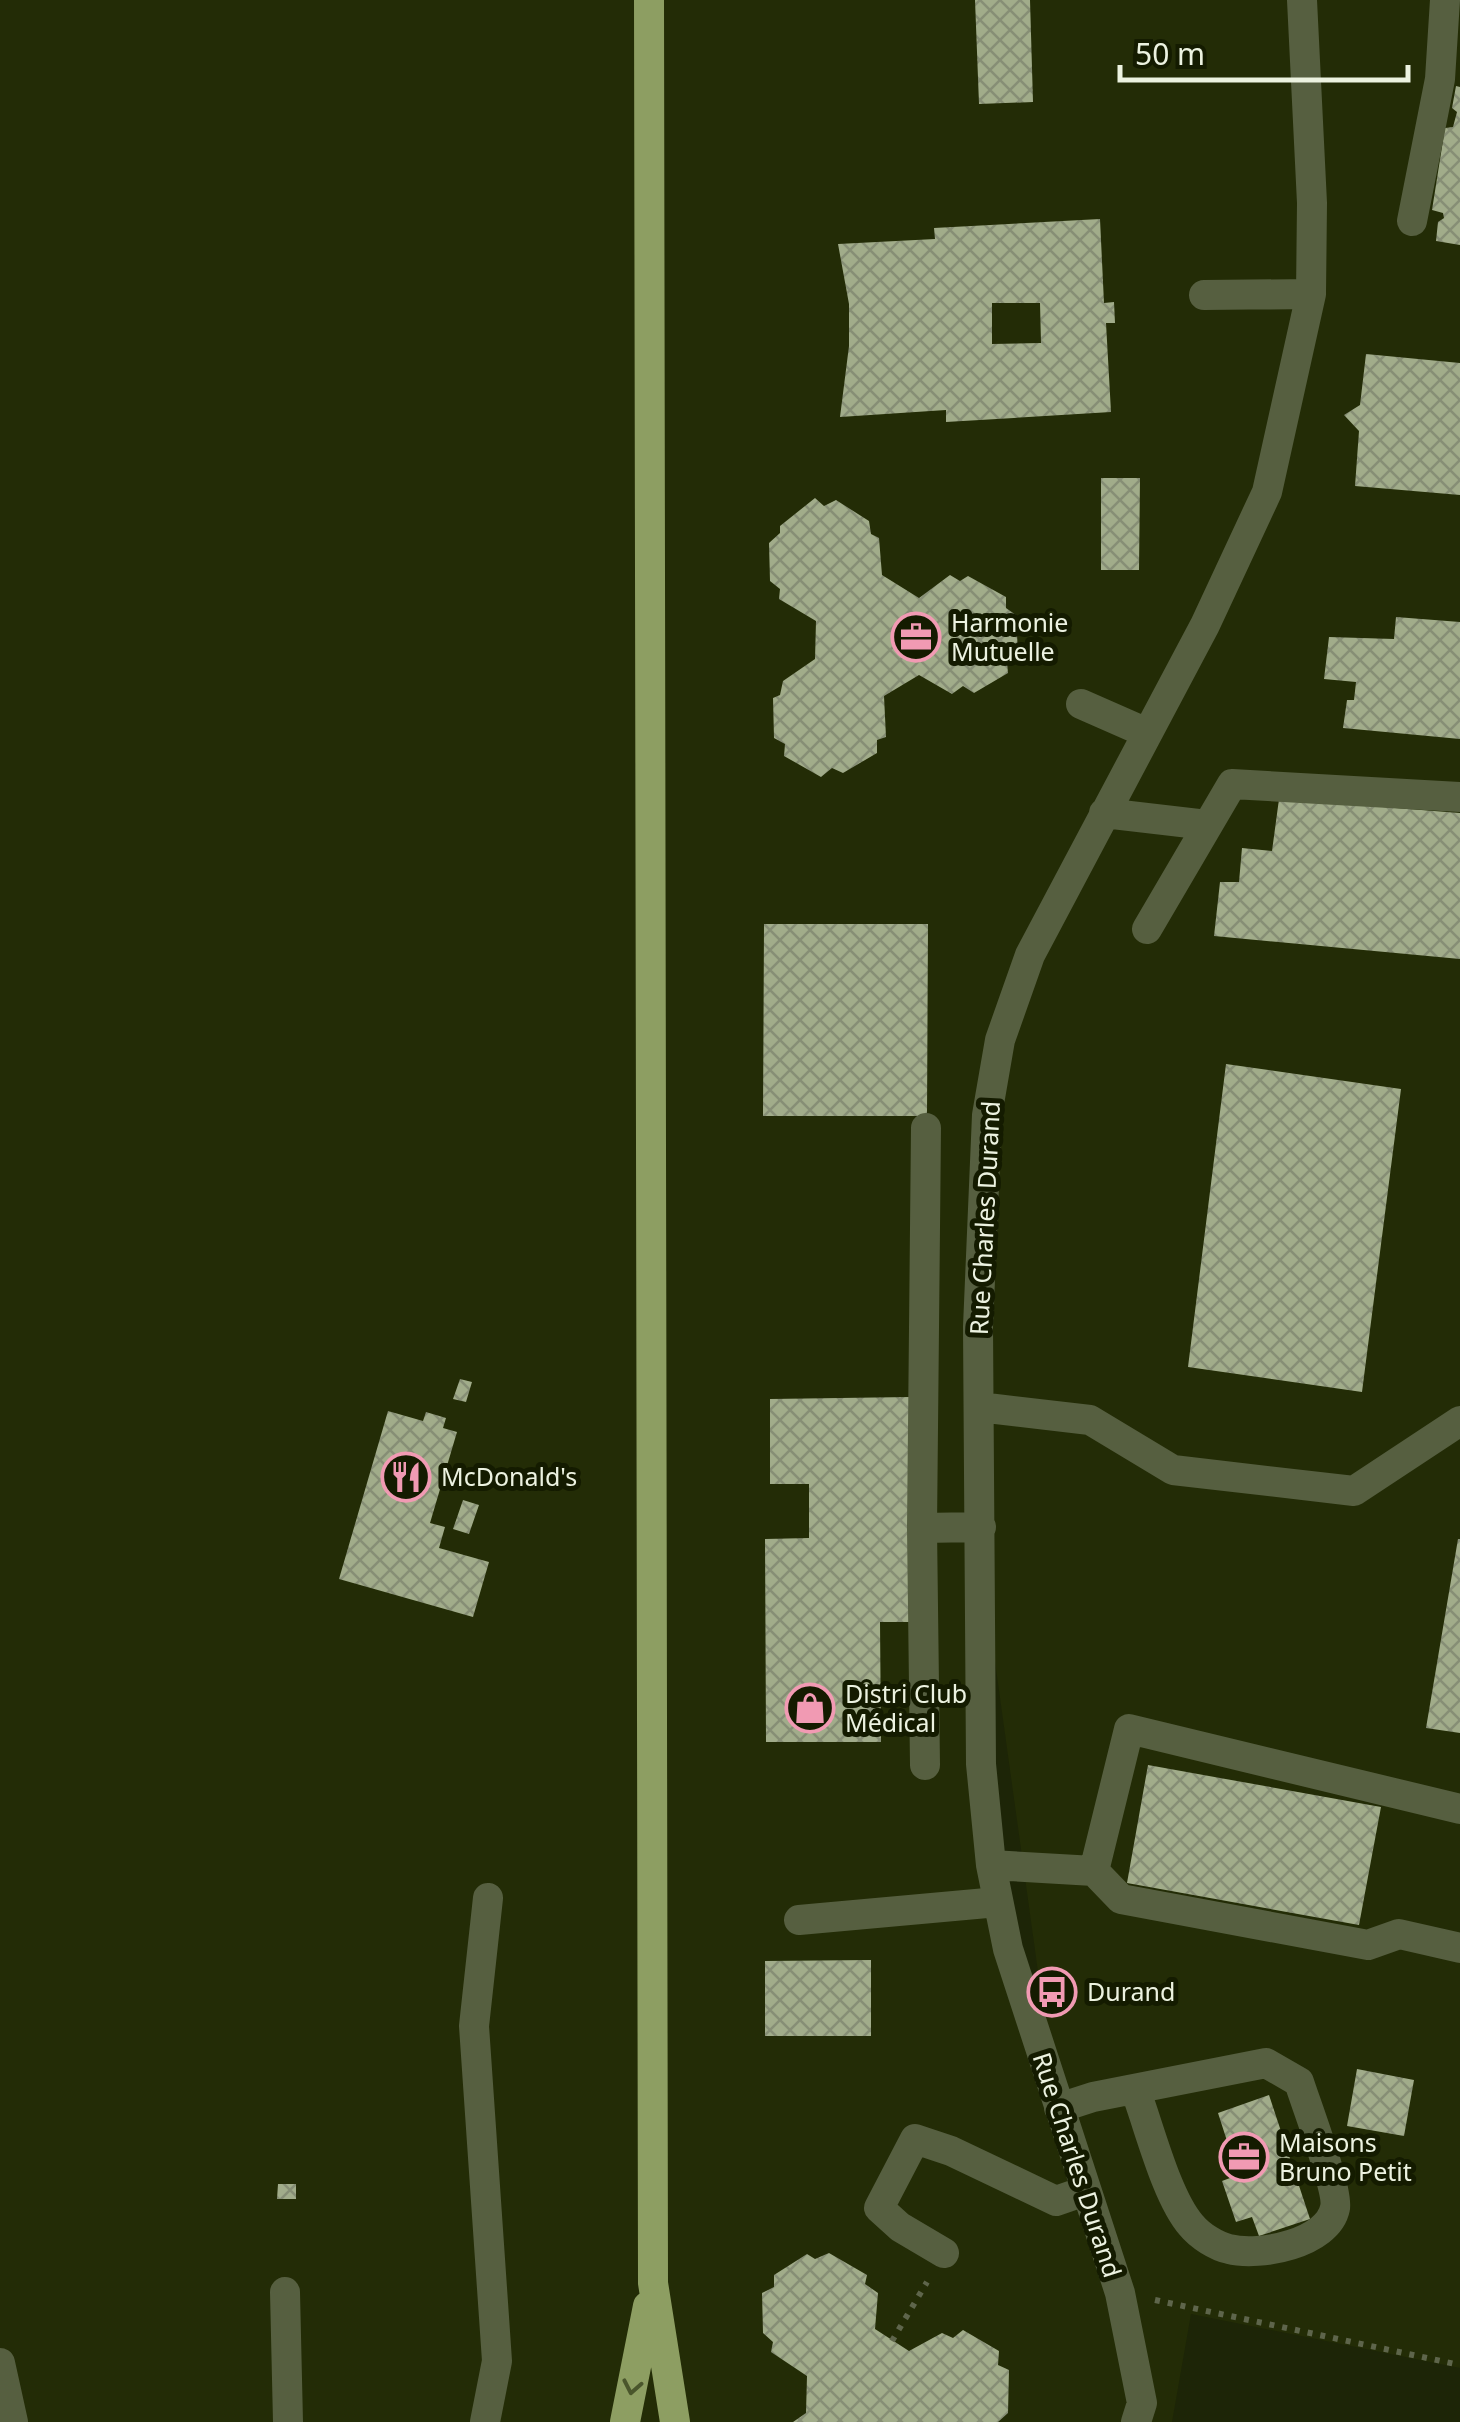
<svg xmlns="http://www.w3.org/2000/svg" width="1460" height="2422" font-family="'Noto Sans',sans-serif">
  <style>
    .built { fill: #232c06; fill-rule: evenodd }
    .building { fill: url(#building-cross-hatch); fill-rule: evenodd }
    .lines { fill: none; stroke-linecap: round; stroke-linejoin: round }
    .path { stroke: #5e654b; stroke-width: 6; stroke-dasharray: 5 8; stroke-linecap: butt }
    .minor { stroke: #565f40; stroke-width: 30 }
    .major { stroke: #8d9e62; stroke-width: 30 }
    .oneway { stroke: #4a562c }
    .labels { text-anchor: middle; stroke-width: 10; stroke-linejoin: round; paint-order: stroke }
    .poi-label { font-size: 25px; fill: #ecf2e0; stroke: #141b00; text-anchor: start }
    .street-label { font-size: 25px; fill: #ecf2e0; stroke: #141b00 }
  </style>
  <defs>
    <pattern id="building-cross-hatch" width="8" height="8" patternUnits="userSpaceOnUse" patternTransform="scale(2.5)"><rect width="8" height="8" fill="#a1ac8a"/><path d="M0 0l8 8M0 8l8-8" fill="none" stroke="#868e75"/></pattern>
  </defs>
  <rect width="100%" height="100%" fill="#1d2507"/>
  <!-- built -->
  <path class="built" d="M0 0H1460V2368L1191 2314 1172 2422H0ZM982 1568 1054 2087 981 1764Z"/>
  <!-- building -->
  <path class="building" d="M975 0H1030L1033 102 979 104Z
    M1456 86 1460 87V245L1436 241 1438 222 1444 218 1443 213 1432 210 1445 128 1453 127 1457 112 1452 108Z
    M1100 219 1104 303 1114 302 1115 323H1106L1111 412 946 422V410L840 417 849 346V304L838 244 935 239 934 228ZM992 303H1040L1041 343 992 344Z
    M1366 354 1460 363V495L1355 486 1359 431 1344 415 1360 405Z
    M1101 478H1140L1139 570H1101Z
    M815 498 824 506 836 500 869 521 871 534 879 538 882 575 919 598 950 575 960 581 968 576 1006 597V608L1016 615 1018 653 1007 661 1008 673 974 693 963 686 952 694 919 675 884 696 886 737 877 740V753L843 773 832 768 821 777 784 756 785 744 774 738 773 698 780 695 783 681 815 659 816 621 779 599 780 589 770 581 769 543 780 533V526Z
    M1396 617 1460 622V739L1343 728 1347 700H1354L1356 682 1324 679 1329 637 1394 639Z
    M1279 799 1460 813V959L1214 936 1220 882H1239L1242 848 1272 851Z
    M764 924H928L927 1116H763Z
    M1226 1064 1401 1089 1362 1392 1188 1367Z
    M460 1379 472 1382 466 1402 453 1399Z
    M910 1397 911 1622H880L881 1742H766L765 1539 809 1538V1484H770V1399Z
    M388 1411 423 1421 426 1412 446 1418 443 1428 457 1432 430 1523 445 1527 439 1548 489 1562 473 1617 339 1579Z
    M463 1500 479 1505 469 1534 453 1529Z
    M1458 1539H1460V1733L1426 1728Z
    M1148 1765 1381 1807 1359 1925 1127 1883Z
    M871 1960V2036H765V1961Z
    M1357 2069 1414 2080 1404 2136 1347 2126Z
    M1269 2095 1310 2219 1259 2236 1252 2217 1236 2222 1222 2181 1238 2175 1218 2113Z
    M278 2184H296V2199H277Z
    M829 2253 867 2275 865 2284 878 2293 875 2329 909 2351 942 2333 953 2338 963 2330 999 2351 998 2365 1009 2370 1008 2413 998 2422H793L806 2413 807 2376 771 2352 773 2342 763 2333 762 2293 774 2287V2275L807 2254 815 2259Z"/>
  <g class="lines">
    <!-- path -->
    <path class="path" d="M1155 2300 1460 2365
      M892 2341 927 2282"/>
    <!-- minor -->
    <path class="minor" d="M1412 221 1440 79 1445 0
      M1204 295 1311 294
      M1081 704 1147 733
      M1104 813 1207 825
      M1147 929 1232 784 1460 797
      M979 1407 1090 1420 1173 1470 1354 1491 1460 1421
      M922 1528 926 1128
      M925 1765 922 1528 981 1527
      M991 1865 1094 1871 1121 1899 1368 1945 1399 1934 1460 1948
      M1094 1871 1129 1729 1460 1809
      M799 1920 998 1902
      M1059 2108 1093 2097 1266 2063 1299 2082C1306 2104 1339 2191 1335 2208 1328 2243 1260 2257 1229 2249 1216 2246 1200 2236 1191 2225 1166 2196 1149 2126 1135 2089
      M944 2253 900 2227 879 2208 915 2139 951 2151 1056 2201 1085 2191
      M285 2292 288 2422
      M0 2363 13 2422
      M485 2422 497 2361 474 2026 488 1898
      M1136 2422 1142 2403 1120 2293 1008 1949 991 1865 981 1764 978 1327 987 1115 1000 1040 1030 955 1205 625 1267 492 1311 294 1312 203 1302 0"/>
    <!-- major -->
    <path class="major" d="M649 0 653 2283 675 2422
      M625 2422 648 2306"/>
  </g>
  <!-- one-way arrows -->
  <defs><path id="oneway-chevron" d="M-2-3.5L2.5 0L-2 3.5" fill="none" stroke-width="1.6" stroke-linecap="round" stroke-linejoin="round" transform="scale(2.5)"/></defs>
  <use class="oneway" href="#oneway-chevron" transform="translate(632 2387) rotate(101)"/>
  <!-- icons -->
  <defs>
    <g id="office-ring" transform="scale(2.5)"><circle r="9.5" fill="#141b00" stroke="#f19ab3" stroke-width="1.5"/><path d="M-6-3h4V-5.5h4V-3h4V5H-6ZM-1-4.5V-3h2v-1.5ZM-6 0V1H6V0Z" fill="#f19ab3"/></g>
    <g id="restaurant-ring" transform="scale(2.5)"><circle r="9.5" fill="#141b00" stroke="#f19ab3" stroke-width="1.5"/><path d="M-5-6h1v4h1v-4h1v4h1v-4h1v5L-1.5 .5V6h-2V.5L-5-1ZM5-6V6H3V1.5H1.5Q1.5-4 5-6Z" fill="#f19ab3"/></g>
    <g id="shop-ring" transform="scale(2.5)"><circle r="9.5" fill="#141b00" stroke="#f19ab3" stroke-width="1.5"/><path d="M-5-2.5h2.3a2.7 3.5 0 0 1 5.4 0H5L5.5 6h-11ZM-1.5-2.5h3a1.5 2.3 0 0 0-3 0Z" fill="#f19ab3"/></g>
    <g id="bus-ring" transform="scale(2.5)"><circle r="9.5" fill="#141b00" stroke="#f19ab3" stroke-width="1.5"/><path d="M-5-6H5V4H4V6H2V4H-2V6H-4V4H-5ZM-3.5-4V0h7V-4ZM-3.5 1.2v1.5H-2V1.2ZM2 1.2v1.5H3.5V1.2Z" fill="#f19ab3"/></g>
  </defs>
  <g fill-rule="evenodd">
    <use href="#office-ring" x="916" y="637"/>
    <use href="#restaurant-ring" x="406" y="1477"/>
    <use href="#shop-ring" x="810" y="1708"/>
    <use href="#bus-ring" x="1052" y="1992"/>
    <use href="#office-ring" x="1244" y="2157"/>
  </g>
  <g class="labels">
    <!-- poi labels -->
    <g class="poi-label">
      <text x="951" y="632">Harmonie<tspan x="951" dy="29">Mutuelle</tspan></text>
      <text x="441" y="1486">McDonald's</text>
      <text x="845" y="1703">Distri Club<tspan x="845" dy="29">Médical</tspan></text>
      <text x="1087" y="2001">Durand</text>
      <text x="1279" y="2152">Maisons<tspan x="1279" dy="29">Bruno Petit</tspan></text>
    </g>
    <!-- street labels -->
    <g class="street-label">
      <text transform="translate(985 1218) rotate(-87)" y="9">Rue Charles Durand</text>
      <text transform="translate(1077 2165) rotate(72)" y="9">Rue Charles Durand</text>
    </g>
  </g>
  <!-- scale -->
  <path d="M1120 65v15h288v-15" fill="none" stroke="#ecf2e0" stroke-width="5"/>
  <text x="1135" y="65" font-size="30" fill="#ecf2e0" stroke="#141b00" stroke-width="8" paint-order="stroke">50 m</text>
</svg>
